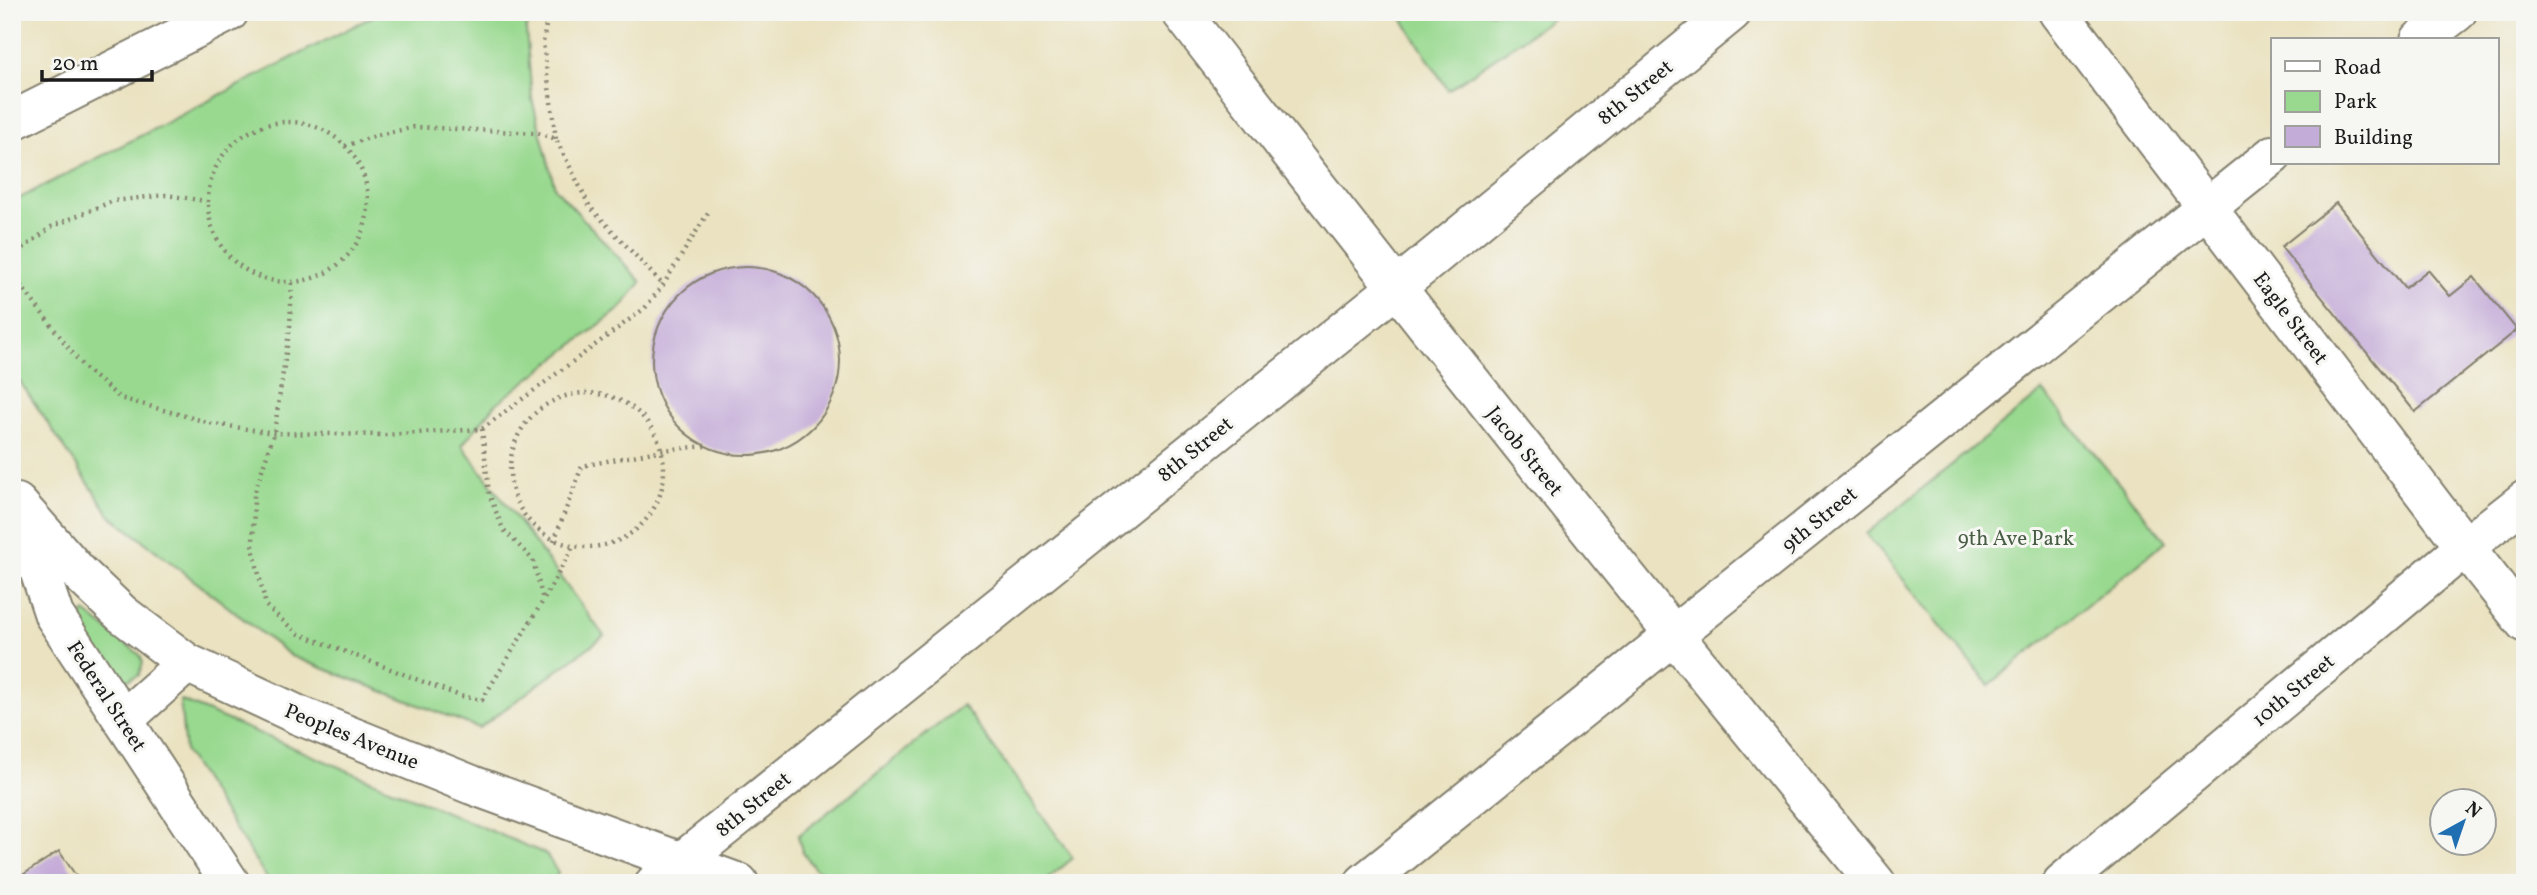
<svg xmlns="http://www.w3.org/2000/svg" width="2537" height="895" font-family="Vollkorn,serif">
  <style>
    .green { fill: #98d98f; stroke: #5a7a56; stroke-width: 2 }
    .building { fill: #c4acd8 }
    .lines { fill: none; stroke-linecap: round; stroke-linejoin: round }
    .minor-casing { stroke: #837f6e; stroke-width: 42 }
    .major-casing { stroke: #837f6e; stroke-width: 42 }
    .path { stroke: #837f6e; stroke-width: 4.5; stroke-dasharray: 2 5; stroke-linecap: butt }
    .minor { stroke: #fff; stroke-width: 38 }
    .major { stroke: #fff; stroke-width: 38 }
    .labels { text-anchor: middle; stroke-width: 6; stroke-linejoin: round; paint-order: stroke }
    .street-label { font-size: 21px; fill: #1c1c1c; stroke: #f6f6f2 }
    .park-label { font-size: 21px; fill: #475e44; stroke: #f6f6f2 }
  </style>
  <rect width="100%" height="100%" fill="#f6f6f2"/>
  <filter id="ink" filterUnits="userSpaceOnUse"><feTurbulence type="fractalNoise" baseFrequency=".0143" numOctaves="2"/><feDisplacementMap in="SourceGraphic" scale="14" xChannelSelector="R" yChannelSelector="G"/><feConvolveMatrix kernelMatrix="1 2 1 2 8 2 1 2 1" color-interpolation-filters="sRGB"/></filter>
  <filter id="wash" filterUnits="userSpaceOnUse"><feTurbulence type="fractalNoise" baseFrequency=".00686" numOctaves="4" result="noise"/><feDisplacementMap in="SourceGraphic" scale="28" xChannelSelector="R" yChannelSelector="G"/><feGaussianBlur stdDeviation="1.57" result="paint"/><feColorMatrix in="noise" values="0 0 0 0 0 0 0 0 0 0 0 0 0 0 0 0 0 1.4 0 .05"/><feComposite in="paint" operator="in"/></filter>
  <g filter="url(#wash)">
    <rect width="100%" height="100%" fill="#eae2c0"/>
    <!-- green -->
    <path class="green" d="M381 12H531L526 30 532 99 555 188 641 282 621 308 496 404 462 445 604 636 479 728 291 656 110 515 12 370V202Z
      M1398 12H1562L1448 90Z
      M2043 391 2166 541 1989 685 1866 534Z
      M85 612 140 655 143 662 139 675 126 681 115 679 77 621Z
      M180 700 546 854 558 873 554 883H270L185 752Z
      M963 705 1073 858 1043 883H852L815 869 802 851 798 836Z"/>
    <g id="blocks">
      <!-- building -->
      <path class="building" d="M2336 203 2405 288 2428 270 2450 296 2474 277 2517 330 2415 412 2281 247Z
        M652 361a94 94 0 1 1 188 0a94 94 0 1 1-188 0Z
        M59 851 81 883H12V882Z"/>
    </g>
  </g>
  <g filter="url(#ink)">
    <use href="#blocks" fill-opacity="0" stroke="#837f6e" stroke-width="2"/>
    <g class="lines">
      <!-- minor casing -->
      <g class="minor-casing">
        <path id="minor" d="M1181 12C1409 306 1640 596 1876 883
          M2058 12 2465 547 2525 623
          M2420 40 2457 12
          M17 503 78 572 122 614 187 663 298 715 472 785 739 883
          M22 519 54 615 230 883
          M123 720 187 663
          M655 883 1396 288 1732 12
          M1364 883 2273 155
          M2062 883 2465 547 2525 500"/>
      </g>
      <!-- major casing -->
      <g class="major-casing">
        <path id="major" d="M12 121 229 12"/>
      </g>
      <!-- path -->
      <path class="path" d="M548 12 543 43 556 139
        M208 202a80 80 0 1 1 160 0a80 80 0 1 1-160 0Z
        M345 146 378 135 415 127 538 133 556 139 590 207 663 285
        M12 257 51 227 113 201 166 195 206 201
        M12 274 84 368 120 398 214 424 274 433 385 435 482 429 645 308 663 285 709 211
        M292 283 290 326 274 433 254 495 253 548 266 606 297 633 460 696 482 700 543 601 574 545
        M510 470a77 77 0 1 1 154 0a77 77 0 1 1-154 0Z
        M482 429 489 494 503 529 533 560 543 600
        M554 541 582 466 663 450 706 446"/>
      <!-- minor -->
      <use href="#minor" class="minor"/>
      <!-- major -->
      <use href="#major" class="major"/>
    </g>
  </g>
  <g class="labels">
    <!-- street labels -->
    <g class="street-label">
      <text transform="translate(1635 92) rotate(-39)" y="7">8th Street</text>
      <text transform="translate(2291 318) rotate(53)" y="7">Eagle Street</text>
      <text transform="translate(1195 449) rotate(-39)" y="7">8th Street</text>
      <text transform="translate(1525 451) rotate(51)" y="7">Jacob Street</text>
      <text transform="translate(1819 519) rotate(-39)" y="7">9th Street</text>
      <text transform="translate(2293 690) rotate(-40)" y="7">10th Street</text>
      <text transform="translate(107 696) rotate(57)" y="7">Federal Street</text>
      <text transform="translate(352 736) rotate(22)" y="7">Peoples Avenue</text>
      <text transform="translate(753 804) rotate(-39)" y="7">8th Street</text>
    </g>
    <!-- park labels -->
    <g class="park-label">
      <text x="2016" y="545">9th Ave Park</text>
    </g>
  </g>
  <!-- margin -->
  <rect width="2537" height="895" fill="none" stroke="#f6f6f2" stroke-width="42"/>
  <!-- legend -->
  <rect x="2271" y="38" width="228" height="126" fill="#f6f6f2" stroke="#9f9f9c" stroke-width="2"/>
  <rect x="2285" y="61" width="35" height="10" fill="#ffffff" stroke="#9f9f9c" stroke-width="2"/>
  <text x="2334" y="74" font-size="21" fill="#1c1c1c">Road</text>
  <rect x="2285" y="91" width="35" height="21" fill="#98d98f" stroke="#9f9f9c" stroke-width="2"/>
  <text x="2334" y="108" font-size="21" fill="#1c1c1c">Park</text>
  <rect x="2285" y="126" width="35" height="21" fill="#c4acd8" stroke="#9f9f9c" stroke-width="2"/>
  <text x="2334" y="144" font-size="21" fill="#1c1c1c">Building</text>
  <!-- north arrow -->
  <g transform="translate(2463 822) rotate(40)"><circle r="33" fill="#f6f6f2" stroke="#9f9f9c" stroke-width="2"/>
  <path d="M0-5L12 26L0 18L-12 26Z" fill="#1f6fb2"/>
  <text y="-10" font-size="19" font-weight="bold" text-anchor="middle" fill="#1c1c1c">N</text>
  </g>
  <!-- scale -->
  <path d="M42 70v10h110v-10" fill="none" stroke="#1c1c1c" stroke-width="3.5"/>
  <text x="52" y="70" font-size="21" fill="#1c1c1c" stroke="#f6f6f2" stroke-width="5" paint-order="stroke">20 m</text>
</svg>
